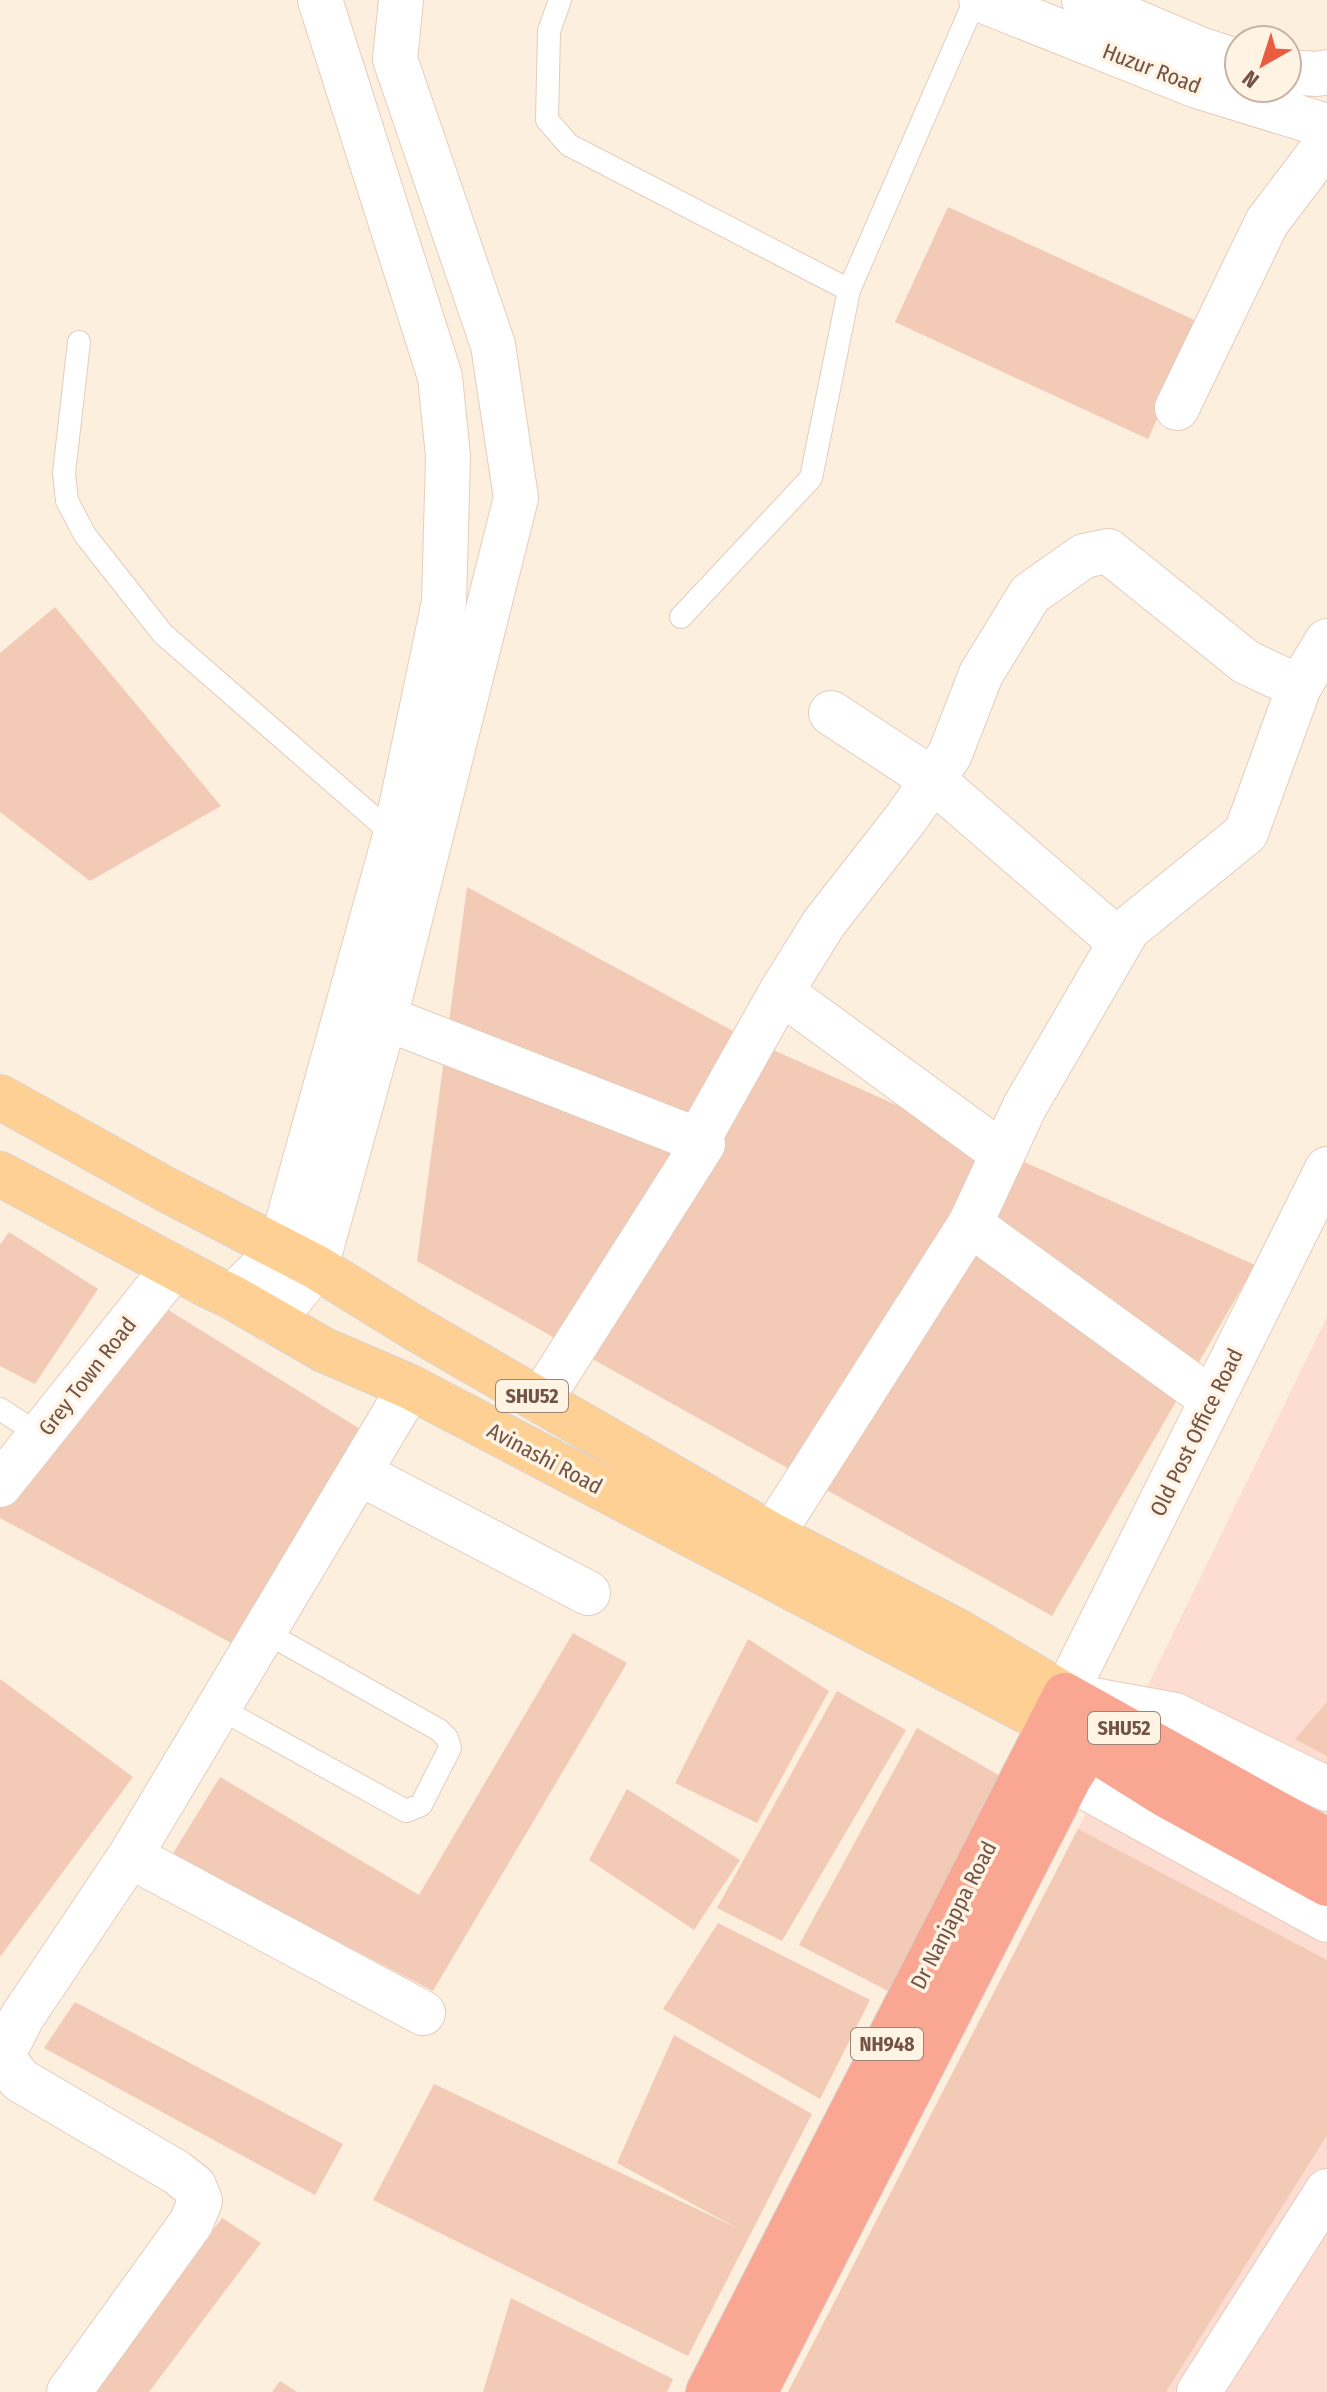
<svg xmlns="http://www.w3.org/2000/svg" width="1327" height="2392" font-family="'Fira Sans Condensed',sans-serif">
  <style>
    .commercial { fill: #fddcd1 }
    .building { fill: #f2cab5 }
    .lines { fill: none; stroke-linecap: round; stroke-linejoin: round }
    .lane-casing { stroke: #e2ccbd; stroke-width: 24 }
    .street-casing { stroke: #e2ccbd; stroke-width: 46 }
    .secondary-casing { stroke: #e7ccba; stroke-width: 46 }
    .primary-casing { stroke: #dad2cf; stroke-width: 46 }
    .highway-casing { stroke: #dad2cf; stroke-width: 46 }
    .lane { stroke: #fff; stroke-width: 22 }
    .street { stroke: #fff; stroke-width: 44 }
    .secondary { stroke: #fff; stroke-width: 44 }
    .primary { stroke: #fed094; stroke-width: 44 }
    .highway { stroke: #f9a792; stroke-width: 44 }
    .labels { text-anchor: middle; stroke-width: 7; stroke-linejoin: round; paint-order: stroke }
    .shield { fill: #fff3e4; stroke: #9c8375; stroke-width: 2 }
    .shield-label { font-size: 20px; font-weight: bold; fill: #725346 }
    .street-label { font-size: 22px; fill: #725346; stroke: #fff3e4 }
  </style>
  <rect width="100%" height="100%" fill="#fdefde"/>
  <!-- commercial -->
  <path class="commercial" d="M1327 1317V2392H803L1078 1829Z"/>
  <!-- building -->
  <path class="building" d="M948 207 1201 323 1148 439 895 322Z
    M55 607 221 806 90 881 0 812V653Z
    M467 887 744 1037 1255 1265 1052 1616 417 1261Z
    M9 1232 98 1289 35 1384 0 1366V1245Z
    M149 1298 360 1429 235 1645 0 1518V1485Z
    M573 1633 627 1663 433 1991 172 1855 220 1777 419 1895Z
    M748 1639 829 1691 757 1823 675 1783Z
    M0 1679 133 1777 0 1957Z
    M837 1691 906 1730 782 1941 717 1908Z
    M1327 1702V1756L1295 1739Z
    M917 1728 1002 1777 888 1991 799 1945Z
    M627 1789 740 1860 694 1930 589 1860Z
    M1078 1829 1327 1960V2135L1166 2392H788Z
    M718 1923 870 2000 820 2099 663 2009Z
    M75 2002 343 2144 315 2195 44 2048Z
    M674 2035 812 2114 688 2356 373 2200 434 2084 737 2228 617 2163Z
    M222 2218 261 2243 149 2392H93Z
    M511 2298 673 2379 667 2392H483Z
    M280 2381 297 2392H272Z"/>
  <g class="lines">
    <!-- lane casing -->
    <g class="lane-casing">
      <path id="lane" d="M560 0 549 31 547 120 569 145 849 290
        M79 342 64 473 67 501 85 535 163 634 395 836
        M681 617 811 478 849 290 975 0
        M0 1409 40 1435
        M219 1708 406 1811 421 1805 450 1748 447 1738 439 1730 265 1632"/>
    </g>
    <!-- street casing -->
    <g class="street-casing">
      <path id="street" d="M1177 408 1267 222 1327 143
        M831 713 933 780 1120 942
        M781 992 1003 1154
        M385 1018 698 1140 781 992 824 923 907 817 950 754 981 674 1030 594 1084 556 1108 551 1246 662 1299 687 1327 641
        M970 1224 1211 1399
        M540 1401 703 1144
        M359 1473 588 1593
        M0 1485 174 1267
        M772 1535 970 1224 1025 1106 1128 929 1246 833 1299 687
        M130 1856 423 2013
        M69 2392 191 2223 200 2201 194 2186 176 2172 20 2080 2 2057 22 2017 130 1856 410 1387
        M1199 2392 1327 2191"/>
    </g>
    <!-- secondary casing -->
    <g class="secondary-casing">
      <path id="secondary" d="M981 0 1197 86 1327 126
        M1084 0 1202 50 1239 62
        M1287 72 1317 74 1327 72
        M1327 1169 1065 1695 1175 1715 1327 1789
        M232 1297 280 1250 395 836 444 602 448 456 440 377 320 0
        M273 1321 316 1267 385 1018 516 498 493 345 395 59 401 0
        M1038 1761 1327 1920"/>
    </g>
    <!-- primary casing -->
    <g class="primary-casing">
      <path id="primary" d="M0 1097 167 1190 316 1267 413 1327 772 1535 959 1632 1065 1695
        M0 1174 211 1287 232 1297 324 1350 410 1387 1051 1724"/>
    </g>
    <!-- highway casing -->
    <g class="highway-casing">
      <path id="highway" d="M1063 1731 1167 1796 1327 1884
        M708 2392 1065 1695 1327 1841
        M755 2392 1070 1777 1089 1747"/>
    </g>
    <!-- lane -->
    <use href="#lane" class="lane"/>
    <!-- street -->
    <use href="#street" class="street"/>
    <!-- secondary -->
    <use href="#secondary" class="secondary"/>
    <!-- primary -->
    <use href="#primary" class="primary"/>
    <!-- highway -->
    <use href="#highway" class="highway"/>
  </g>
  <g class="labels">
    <!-- shield labels -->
    <g class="shield">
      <rect x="496" y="1380" width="72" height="32" rx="6"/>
      <rect x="1088" y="1712" width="72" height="32" rx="6"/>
      <rect x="851" y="2028" width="72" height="32" rx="6"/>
    </g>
    <g class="shield-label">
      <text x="532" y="1403">SHU52</text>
      <text x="1124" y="1735">SHU52</text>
      <text x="887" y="2051">NH948</text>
    </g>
    <!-- street labels -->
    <g class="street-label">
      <text transform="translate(1152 68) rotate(21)" y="8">Huzur Road</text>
      <text transform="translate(87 1376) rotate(-52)" y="8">Grey Town Road</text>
      <text transform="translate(1196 1432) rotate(-64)" y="8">Old Post Office Road</text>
      <text transform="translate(545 1458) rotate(28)" y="8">Avinashi Road</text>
      <text transform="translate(953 1915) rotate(-63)" y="8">Dr Nanjappa Road</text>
    </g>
  </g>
  <!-- north arrow -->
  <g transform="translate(1263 64) rotate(219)"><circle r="38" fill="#fff3e4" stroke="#c7b3a5" stroke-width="2"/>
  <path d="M0-6L14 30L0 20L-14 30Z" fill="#ea5b3f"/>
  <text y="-12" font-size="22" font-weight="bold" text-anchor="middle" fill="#725346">N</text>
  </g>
</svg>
